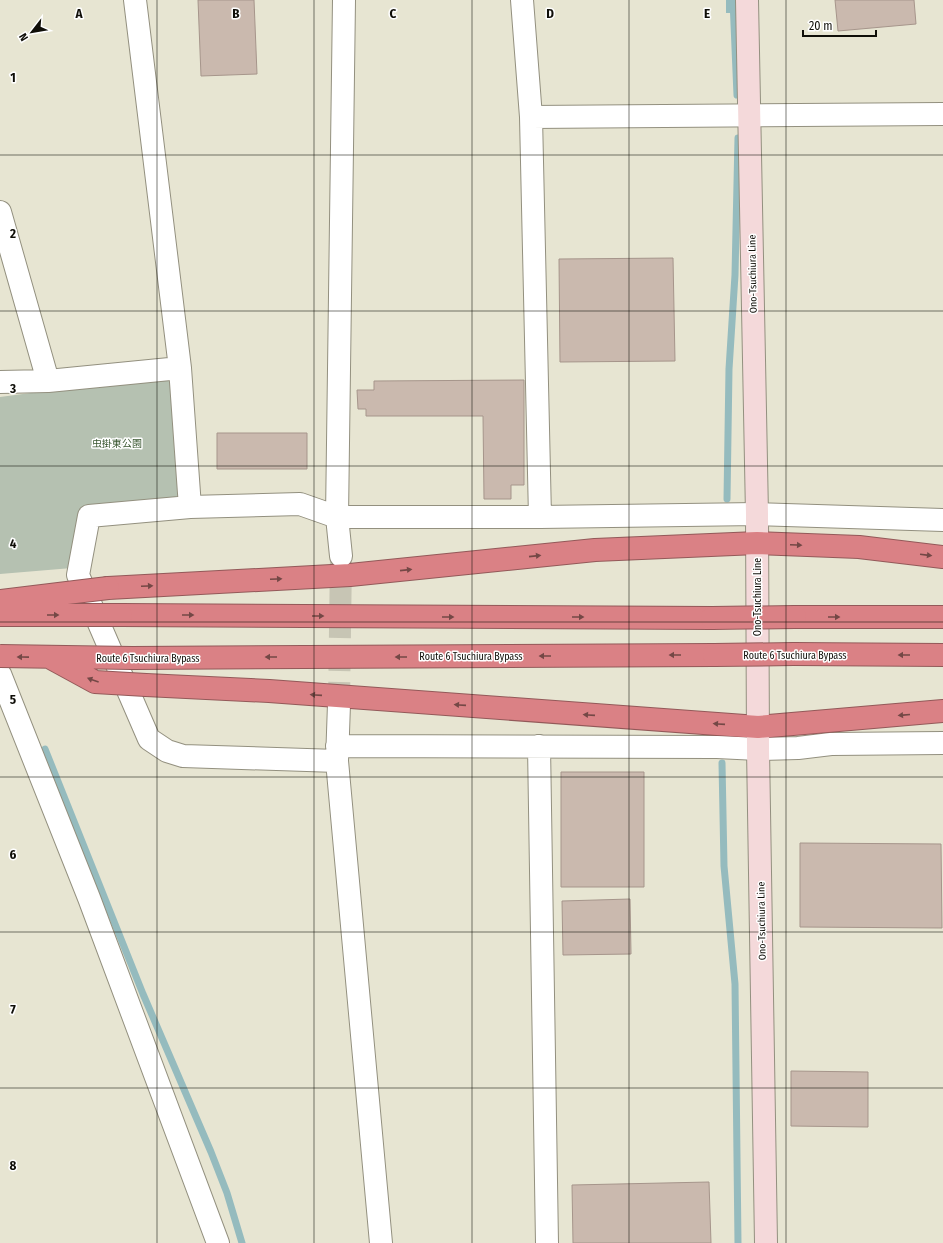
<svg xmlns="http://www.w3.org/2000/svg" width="943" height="1243" font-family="'Fira Sans Condensed','Noto Sans JP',sans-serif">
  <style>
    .green { fill: #b5c1b1 }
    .water { fill: #95bbbe }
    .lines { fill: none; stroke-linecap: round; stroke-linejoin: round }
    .stream { stroke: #95bbbe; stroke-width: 7 }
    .building { fill: #cab9ae; stroke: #a6958b }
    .street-tunnel { stroke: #c7c5b4; stroke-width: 22; stroke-dasharray: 22 11; stroke-linecap: butt }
    .street-casing { stroke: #93907f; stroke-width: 24 }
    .secondary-casing { stroke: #93907f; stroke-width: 24 }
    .highway-casing { stroke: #935959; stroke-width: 24 }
    .street { stroke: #fff; stroke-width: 22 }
    .secondary { stroke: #f4d9da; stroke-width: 22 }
    .highway { stroke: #da8185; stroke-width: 22 }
    .highway-bridge-casing { stroke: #935959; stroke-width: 24; stroke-linecap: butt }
    .highway-bridge { stroke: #da8185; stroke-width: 22 }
    .oneway { fill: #744846 }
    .grid { fill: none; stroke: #0f0e08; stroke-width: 1; stroke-opacity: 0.55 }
    .labels { text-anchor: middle; stroke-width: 3; stroke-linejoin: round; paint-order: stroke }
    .street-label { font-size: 10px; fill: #0f0e08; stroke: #fff }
    .park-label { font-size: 10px; fill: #36542d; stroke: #fff }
    .grid-label { font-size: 13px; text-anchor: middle; font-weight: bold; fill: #0f0e08; stroke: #fff; stroke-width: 3; stroke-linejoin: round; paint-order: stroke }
  </style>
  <rect width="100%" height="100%" fill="#e7e5d2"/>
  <!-- green -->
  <path class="green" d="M175 374 183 501 85 507 72 568 0 574V397Z"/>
  <!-- water -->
  <path class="water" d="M726 0H741L740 13H726Z"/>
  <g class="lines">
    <!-- stream -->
    <path class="stream" d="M733 0 737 95
      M727 499 729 369 735 275 738 138
      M45 749 143 994 211 1152 227 1193 242 1243
      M722 763 724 866 735 984 738 1243"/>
  </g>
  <!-- building -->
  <path class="building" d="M198 0H254L257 74 201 76Z
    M835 0H914L916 24 838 31Z
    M673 258 675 361 560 362 559 259Z
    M524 380V485H511V499H484L483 416H366V409H358L357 390H374V381Z
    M217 433H307V469H217Z
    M561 772H644V887H561Z
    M800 843 941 844 942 928 800 927Z
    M630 899 631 954 563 955 562 901Z
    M791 1071 868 1072V1127L791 1126Z
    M709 1182 711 1243H573L572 1185Z"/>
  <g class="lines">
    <!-- street-tunnel -->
    <path class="street-tunnel" d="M339 704 341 558"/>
    <!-- street casing -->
    <g class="street-casing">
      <path id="street" d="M135 0 180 368 190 507
        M522 0 531 117 540 517
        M531 117 943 114
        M0 212 48 381
        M0 382 48 381 180 368
        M341 556 337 517 344 0
        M0 674 89 898 218 1243
        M339 704 337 761 381 1243
        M337 746 717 747 758 749 798 748 831 744 943 743
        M539 746 547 1243
        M337 761 183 756 167 751 149 739 78 575 89 516 190 507 300 504 337 517H540L757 514 943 520"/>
    </g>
    <!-- secondary casing -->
    <g class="secondary-casing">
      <path id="secondary" d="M747 0 757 514 758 749 766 1243"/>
    </g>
    <!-- highway casing -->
    <g class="highway-casing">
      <path id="highway" d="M108 588 350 575 595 550 757 543 859 547 943 557
        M121 615 712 618
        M795 617H943
        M794 654 943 655
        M132 658 714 655
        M146 685 269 691 758 727 943 711"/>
    </g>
    <!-- street -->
    <use href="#street" class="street"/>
    <!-- secondary -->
    <use href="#secondary" class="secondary"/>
    <!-- highway -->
    <use href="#highway" class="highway"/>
    <!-- highway-bridge casing -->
    <g class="highway-bridge-casing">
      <path id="highway-bridge" d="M0 601 108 588
        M0 615H121
        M712 618 795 617
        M714 655 794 654
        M0 656 132 658
        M51 658 95 682 146 685"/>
    </g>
    <!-- highway-bridge -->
    <use href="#highway-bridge" class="highway-bridge"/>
  </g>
  <!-- one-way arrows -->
  <defs><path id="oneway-solid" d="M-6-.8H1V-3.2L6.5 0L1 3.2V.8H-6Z"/></defs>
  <g class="oneway">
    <use href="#oneway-solid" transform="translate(796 545) rotate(2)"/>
    <use href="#oneway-solid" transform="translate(926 555) rotate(7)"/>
    <use href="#oneway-solid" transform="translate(535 556) rotate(-6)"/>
    <use href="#oneway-solid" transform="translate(406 570) rotate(-6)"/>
    <use href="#oneway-solid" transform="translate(276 579) rotate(-3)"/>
    <use href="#oneway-solid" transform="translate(147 586) rotate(-3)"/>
    <use href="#oneway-solid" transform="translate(53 615)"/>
    <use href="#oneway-solid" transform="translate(188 615)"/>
    <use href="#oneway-solid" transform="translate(318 616)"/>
    <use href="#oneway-solid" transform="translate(448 617)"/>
    <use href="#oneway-solid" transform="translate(578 617)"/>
    <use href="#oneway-solid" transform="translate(834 617)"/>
    <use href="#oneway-solid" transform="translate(675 655) rotate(180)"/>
    <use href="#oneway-solid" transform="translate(904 655) rotate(-180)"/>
    <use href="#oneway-solid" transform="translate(545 656) rotate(180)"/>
    <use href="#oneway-solid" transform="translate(23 657) rotate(-179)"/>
    <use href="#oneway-solid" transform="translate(271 657) rotate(180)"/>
    <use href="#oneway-solid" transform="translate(401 657) rotate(180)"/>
    <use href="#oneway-solid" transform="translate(93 680) rotate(-160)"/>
    <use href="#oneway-solid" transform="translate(316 695) rotate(-176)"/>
    <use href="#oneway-solid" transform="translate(460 705) rotate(-176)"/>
    <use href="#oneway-solid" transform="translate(589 715) rotate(-176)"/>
    <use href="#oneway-solid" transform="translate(904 715) rotate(175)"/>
    <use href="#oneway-solid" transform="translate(719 724) rotate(-176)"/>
  </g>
  <!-- grid -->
  <path class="grid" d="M157 0V1243M314 0V1243M472 0V1243M629 0V1243M786 0V1243M0 155H943M0 311H943M0 466H943M0 622H943M0 777H943M0 932H943M0 1088H943"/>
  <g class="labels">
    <!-- street labels -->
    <g class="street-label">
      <text transform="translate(752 274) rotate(-91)" y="4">Ono-Tsuchiura Line</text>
      <text transform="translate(757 597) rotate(-90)" y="4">Ono-Tsuchiura Line</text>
      <text x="795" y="659">Route 6 Tsuchiura Bypass</text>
      <text x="471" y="660">Route 6 Tsuchiura Bypass</text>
      <text x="148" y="662">Route 6 Tsuchiura Bypass</text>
      <text transform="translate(761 921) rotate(-91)" y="4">Ono-Tsuchiura Line</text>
    </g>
    <!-- park labels -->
    <g class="park-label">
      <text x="117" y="447">虫掛東公園</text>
    </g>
  </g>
  <g class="grid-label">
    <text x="79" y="18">A</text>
    <text x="236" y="18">B</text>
    <text x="393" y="18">C</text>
    <text x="550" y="18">D</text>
    <text x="707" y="18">E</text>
    <text x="13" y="82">1</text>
    <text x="13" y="238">2</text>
    <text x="13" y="393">3</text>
    <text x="13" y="548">4</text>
    <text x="13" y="704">5</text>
    <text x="13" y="859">6</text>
    <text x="13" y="1014">7</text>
    <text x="13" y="1170">8</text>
  </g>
  <!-- north arrow -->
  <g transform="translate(32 32) rotate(239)" stroke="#ffffff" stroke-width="3" paint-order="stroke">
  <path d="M0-3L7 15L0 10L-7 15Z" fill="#0f0e08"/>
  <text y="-6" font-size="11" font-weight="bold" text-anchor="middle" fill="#0f0e08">N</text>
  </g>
  <!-- scale -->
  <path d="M803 30v6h73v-6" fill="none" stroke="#0f0e08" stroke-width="2"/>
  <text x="809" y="30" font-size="12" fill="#0f0e08" stroke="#ffffff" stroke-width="3" paint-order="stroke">20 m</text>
</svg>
